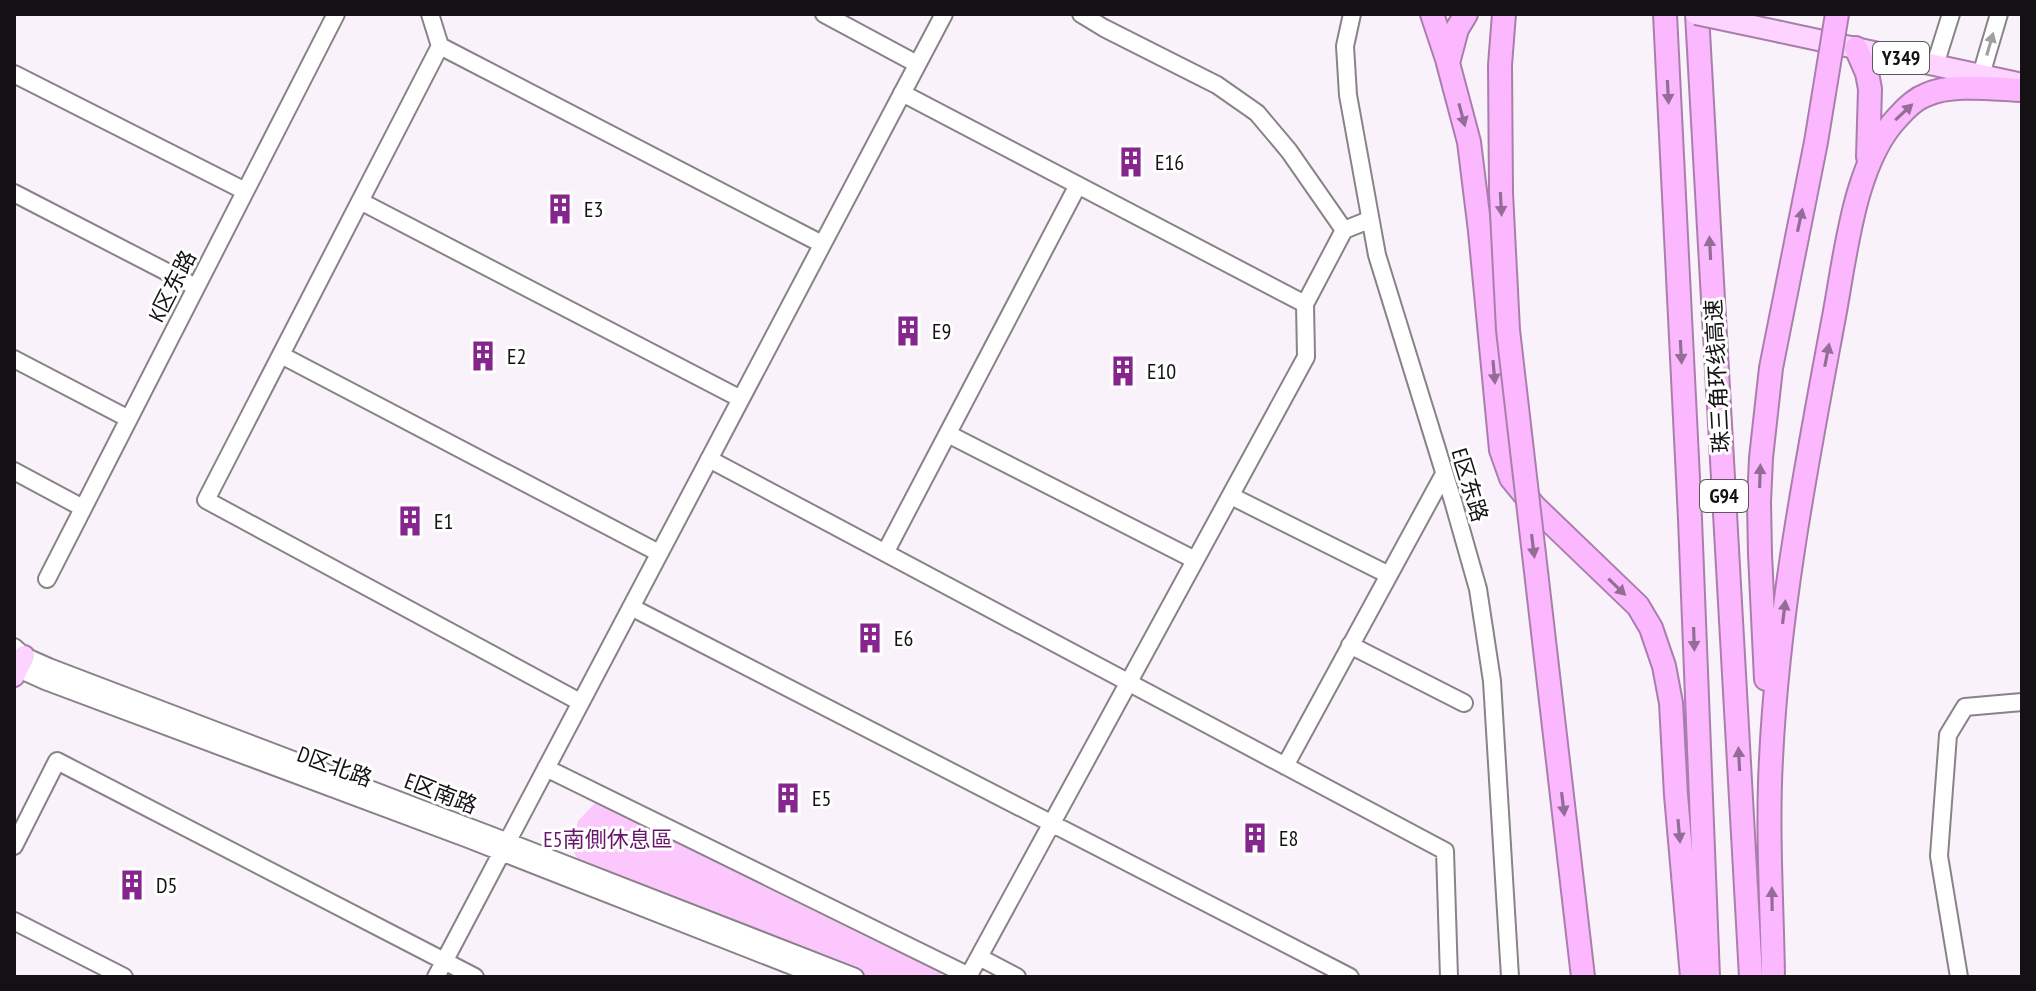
<svg xmlns="http://www.w3.org/2000/svg" width="2036" height="991" font-family="'PT Sans Narrow','Noto Sans SC',sans-serif">
  <style>
    .green { fill: #fbc7fd }
    .lines { fill: none; stroke-linecap: round; stroke-linejoin: round }
    .minor-casing { stroke: #898289; stroke-width: 20 }
    .major-casing { stroke: #aa7eac; stroke-width: 24 }
    .highway-casing { stroke: #aa7eac; stroke-width: 26 }
    .minor { stroke: #fff; stroke-width: 16 }
    .major { stroke: #fdd4ff; stroke-width: 20 }
    .highway { stroke: #fbb8ff; stroke-width: 22 }
    .major-bridge-casing { stroke: #aa7eac; stroke-width: 24; stroke-linecap: butt }
    .highway-bridge-casing { stroke: #aa7eac; stroke-width: 26; stroke-linecap: butt }
    .major-bridge { stroke: #fdd4ff; stroke-width: 20 }
    .highway-bridge { stroke: #fbb8ff; stroke-width: 22 }
    .oneway { fill: #a1a0a1 }
    .oneway2 { fill: #936d95 }
    .labels { text-anchor: middle; stroke-width: 6; stroke-linejoin: round; paint-order: stroke }
    .shield { fill: #fff; stroke: #5a585a; stroke-width: 2 }
    .shield-label { font-size: 20px; font-weight: bold; fill: #131113 }
    .poi-label { font-size: 22px; fill: #131113; stroke: #fff; text-anchor: start }
    .street-label { font-size: 22px; fill: #131113; stroke: #fff }
    .park-label { font-size: 22px; fill: #67156d; stroke: #fff }
  </style>
  <rect width="100%" height="100%" fill="#faf2fa"/>
  <!-- green -->
  <path class="green" d="M598 800 945 967 940 977H866L579 861 570 846 578 821Z"/>
  <g class="lines">
    <!-- minor casing -->
    <g class="minor-casing">
      <path id="minor" d="M430 14 440 46 206 500 580 702
        M824 14 917 64
        M1081 14 1104 28 1217 85 1257 113 1289 151 1344 230
        M1352 14 1345 46 1348 95 1377 255 1453 501 1478 589 1492 681 1510 977
        M440 46 822 244
        M1935 65 1951 14
        M14 74 245 191
        M1981 75 1999 14
        M902 93 1305 304
        M14 193 196 287
        M360 201 741 399
        M281 355 659 553
        M14 359 129 419
        M948 434 1195 560
        M709 459 1445 851 1449 977
        M14 471 83 508
        M1231 496 1389 575
        M885 553 1078 185
        M47 579 336 14
        M631 607 1350 977
        M1350 645 1464 703
        M14 647 24 656 49 667 511 843 855 977
        M14 667 45 681 468 839 820 977
        M1285 766 1444 474
        M546 768 969 976
        M14 846 57 761 475 977
        M14 921 124 977
        M979 957 1017 977
        M436 977 944 14
        M968 977 1306 357 1305 304 1344 230 1369 220
        M1959 977 1939 856 1948 735 1965 707 2022 702"/>
    </g>
    <!-- major casing -->
    <g class="major-casing">
      <path id="major" d="M1781 32 2018 83
        M14 676 24 656"/>
    </g>
    <!-- highway casing -->
    <g class="highway-casing">
      <path id="highway" d="M1432 14 1448 62
        M1466 14 1457 29 1448 63 1469 142 1480 231 1501 450 1511 478 1534 506 1638 606 1651 628 1664 666 1671 703 1676 795 1692 977
        M1665 14 1690 519 1708 977
        M1697 14 1751 977
        M1856 48 1867 73 1870 89 1868 157
        M1760 554 1766 679
        M1773 977C1772 905 1767 831 1771 759 1778 612 1806 467 1833 322 1845 261 1853 163 1898 117 1905 109 1915 99 1926 95 1951 83 1994 89 2022 90"/>
    </g>
    <!-- minor -->
    <use href="#minor" class="minor"/>
    <!-- major -->
    <use href="#major" class="major"/>
    <!-- highway -->
    <use href="#highway" class="highway"/>
    <!-- major-bridge casing -->
    <g class="major-bridge-casing">
      <path id="major-bridge" d="M1696 14 1781 32"/>
    </g>
    <!-- highway-bridge casing -->
    <g class="highway-bridge-casing">
      <path id="highway-bridge" d="M1504 14 1500 65 1501 193 1508 330 1583 977
        M1760 554 1759 502 1761 458 1771 368 1816 142 1837 14"/>
    </g>
    <!-- major-bridge -->
    <use href="#major-bridge" class="major-bridge"/>
    <!-- highway-bridge -->
    <use href="#highway-bridge" class="highway-bridge"/>
  </g>
  <!-- one-way arrows -->
  <defs><path id="oneway-solid" d="M-6-.8H1V-3.2L6.5 0L1 3.2V.8H-6Z" transform="scale(2)"/></defs>
  <use class="oneway" href="#oneway-solid" transform="translate(1990 44) rotate(-74)"/>
  <g class="oneway2">
    <use href="#oneway-solid" transform="translate(1668 92) rotate(87)"/>
    <use href="#oneway-solid" transform="translate(1904 112) rotate(-43)"/>
    <use href="#oneway-solid" transform="translate(1462 115) rotate(75)"/>
    <use href="#oneway-solid" transform="translate(1501 204) rotate(87)"/>
    <use href="#oneway-solid" transform="translate(1800 220) rotate(-78)"/>
    <use href="#oneway-solid" transform="translate(1710 248) rotate(-93)"/>
    <use href="#oneway-solid" transform="translate(1681 352) rotate(87)"/>
    <use href="#oneway-solid" transform="translate(1827 355) rotate(-79)"/>
    <use href="#oneway-solid" transform="translate(1494 372) rotate(85)"/>
    <use href="#oneway-solid" transform="translate(1760 476) rotate(-88)"/>
    <use href="#oneway-solid" transform="translate(1533 546) rotate(83)"/>
    <use href="#oneway-solid" transform="translate(1617 587) rotate(44)"/>
    <use href="#oneway-solid" transform="translate(1784 612) rotate(-83)"/>
    <use href="#oneway-solid" transform="translate(1694 639) rotate(88)"/>
    <use href="#oneway-solid" transform="translate(1739 759) rotate(-93)"/>
    <use href="#oneway-solid" transform="translate(1563 804) rotate(83)"/>
    <use href="#oneway-solid" transform="translate(1679 831) rotate(85)"/>
    <use href="#oneway-solid" transform="translate(1772 899) rotate(-91)"/>
  </g>
  <!-- icons -->
  <defs>
    <g id="building-bare" transform="scale(2.4)"><path d="M-4-6H4V6H1V3H-1V6H-4ZM-2.5-4.3h1.7v1.8h-1.7ZM.8-4.3h1.7v1.8H.8ZM-2.5-1h1.7V.8h-1.7ZM.8-1h1.7V.8H.8Z" fill="#87258e" stroke="#fff" stroke-width="2.5" paint-order="stroke"/></g>
  </defs>
  <g fill-rule="evenodd">
    <use href="#building-bare" x="1131" y="162"/>
    <use href="#building-bare" x="560" y="209"/>
    <use href="#building-bare" x="908" y="331"/>
    <use href="#building-bare" x="483" y="356"/>
    <use href="#building-bare" x="1123" y="371"/>
    <use href="#building-bare" x="410" y="521"/>
    <use href="#building-bare" x="870" y="638"/>
    <use href="#building-bare" x="788" y="798"/>
    <use href="#building-bare" x="1255" y="838"/>
    <use href="#building-bare" x="132" y="885"/>
  </g>
  <g class="labels">
    <!-- shield labels -->
    <g class="shield">
      <rect x="1873" y="42" width="56" height="32" rx="6"/>
      <rect x="1700" y="480" width="48" height="32" rx="6"/>
    </g>
    <g class="shield-label">
      <text x="1901" y="65">Y349</text>
      <text x="1724" y="503">G94</text>
    </g>
    <!-- poi labels -->
    <g class="poi-label">
      <text x="1155" y="170">E16</text>
      <text x="584" y="217">E3</text>
      <text x="932" y="339">E9</text>
      <text x="507" y="364">E2</text>
      <text x="1147" y="379">E10</text>
      <text x="434" y="529">E1</text>
      <text x="894" y="646">E6</text>
      <text x="812" y="806">E5</text>
      <text x="1279" y="846">E8</text>
      <text x="156" y="893">D5</text>
    </g>
    <!-- street labels -->
    <g class="street-label">
      <text transform="translate(172 286) rotate(-63)" y="8">K区东路</text>
      <text transform="translate(1717 376) rotate(-93)" y="8">珠三角环线高速</text>
      <text transform="translate(1470 485) rotate(73)" y="8">E区东路</text>
      <text transform="translate(335 766) rotate(20)" y="8">D区北路</text>
      <text transform="translate(441 793) rotate(21)" y="8">E区南路</text>
    </g>
    <!-- park labels -->
    <g class="park-label">
      <text x="608" y="847">E5南側休息區</text>
    </g>
  </g>
  <!-- border -->
  <rect width="2036" height="991" fill="none" stroke="#131113" stroke-width="32"/>
</svg>
